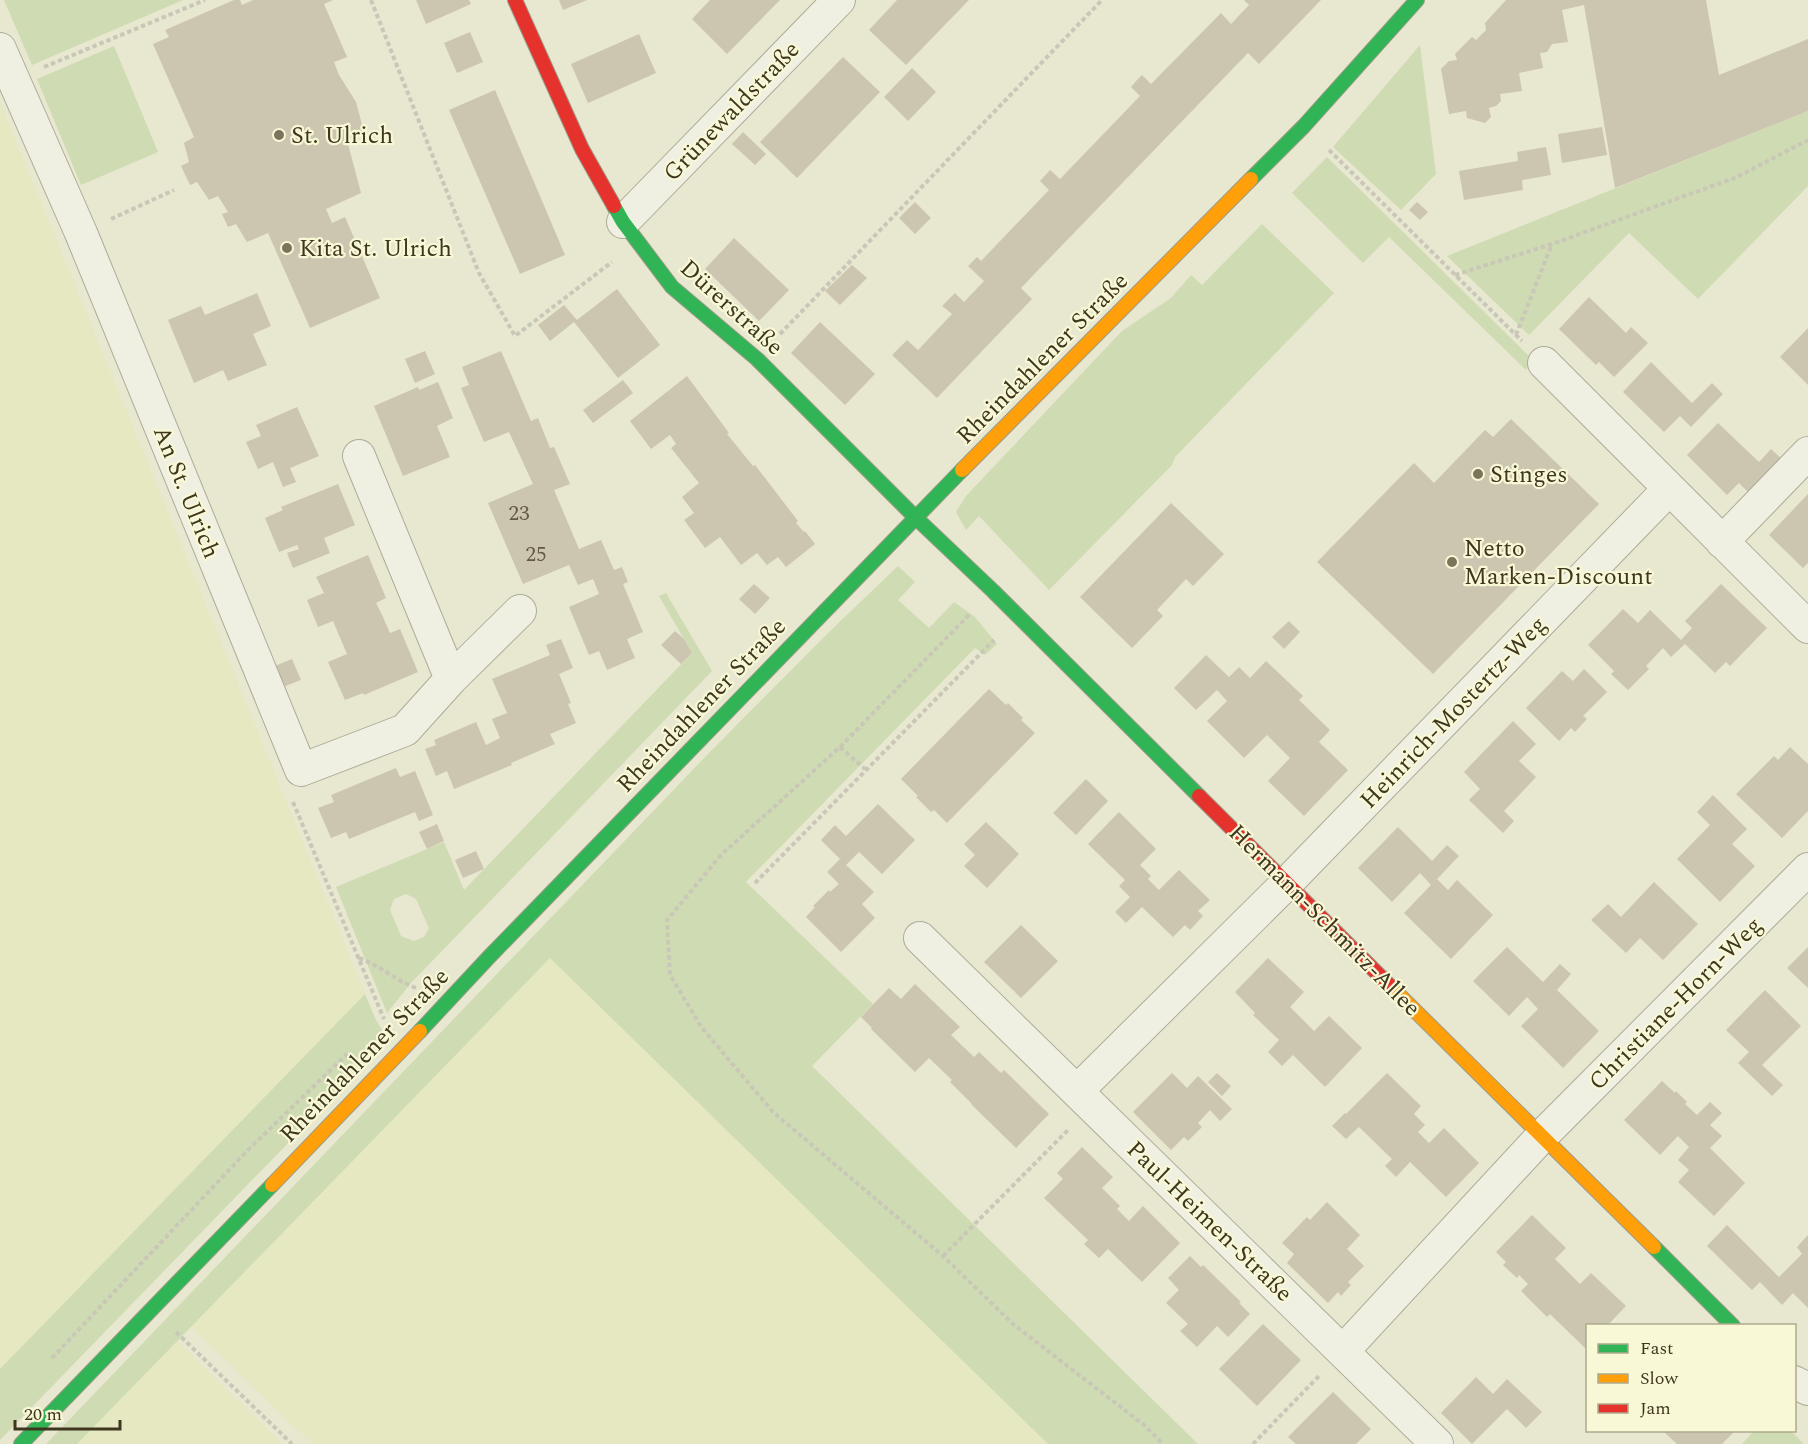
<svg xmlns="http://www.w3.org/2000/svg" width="1808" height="1444" font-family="Spectral,serif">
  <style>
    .farmland { fill: #e5e8c0 }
    .green { fill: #cfdbb2; fill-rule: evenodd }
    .building { fill: #ccc6b0 }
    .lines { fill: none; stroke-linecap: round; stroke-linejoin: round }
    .street-casing { stroke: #aeab98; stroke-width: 34 }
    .fast-casing { stroke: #9d9b88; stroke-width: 16 }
    .slow-casing { stroke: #9d9b88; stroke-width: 16 }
    .jam-casing { stroke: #9d9b88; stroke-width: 16 }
    .path { stroke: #c9c7b8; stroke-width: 4; stroke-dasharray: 4.5 3; stroke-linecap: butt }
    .street { stroke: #efefe2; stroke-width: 32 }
    .fast { stroke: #30b455; stroke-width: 14 }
    .slow { stroke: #ff9f0a; stroke-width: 14 }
    .jam { stroke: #e5322d; stroke-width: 14 }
    .poi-dot { fill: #7a745d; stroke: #f8f8d6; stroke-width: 2 }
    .labels { text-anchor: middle; stroke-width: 4.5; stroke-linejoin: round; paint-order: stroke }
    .number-label { font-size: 21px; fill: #625a43 }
    .street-label { font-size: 24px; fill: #3e361f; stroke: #f8f8d6 }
    .poi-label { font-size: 24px; fill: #3e361f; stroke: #f8f8d6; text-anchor: start }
  </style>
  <rect width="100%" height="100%" fill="#e8e7d0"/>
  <!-- farmland -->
  <path class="farmland" d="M0 102 365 994 0 1369Z
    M550 958 1048 1444H312L191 1326Z
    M177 1341 282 1444H77Z"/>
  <!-- green -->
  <path class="green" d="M4 0H183L32 65Z
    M1420 45 1436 174 1401 210 1333 147Z
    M114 46 158 152 81 185 37 79Z
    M1808 111V186L1698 299 1629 233 1529 335 1447 256Z
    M1327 157 1534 361 1526 370 1389 237 1363 263 1292 193Z
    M1262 224 1334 293 1175 457 1172 465 1049 590 979 516 966 530 956 512 966 496 1122 331 1171 298 1191 275 1202 285Z
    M898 566 915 582 898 600 929 628 954 602 975 617 997 644 985 655 975 648 746 882 873 1004 812 1066 1198 1444H1048L550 958 77 1444H46L707 755 827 634Z
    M666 593 712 671 411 983 387 1013 336 887 444 842 464 890 692 653 659 596ZM406 894 416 899 429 928 424 937 414 941 401 936 390 910 394 899Z
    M365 994 376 1020 388 1040 0 1440V1369Z
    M1755 1430 1791 1431 1804 1444H1742Z"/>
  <!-- building -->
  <path class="building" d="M234 0H240L242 5 253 0H333L324 4 347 57 334 62 339 75 356 102 364 132 347 140 361 193 326 209 332 223 345 217 380 298 310 328 268 233 247 242 236 224 228 227 222 214 228 212 218 196 209 200 197 182 190 185 181 166 189 162 184 143 194 137 153 44 169 37 165 30Z
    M416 0H469L471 4 426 24Z
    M559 0H587L563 10Z
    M710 0H780L727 54 692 19Z
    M897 0H969L906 65 869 30Z
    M1244 0H1321L1259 64 1248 53 1043 265 1021 288 1032 299 937 398 892 355 907 340 918 350 952 314 942 306 955 293 964 302 984 281 968 266 977 257 981 261 1049 190 1040 181 1050 170 1060 179 1140 96 1131 87 1136 81 1142 75 1151 84 1221 13 1231 24 1249 5Z
    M1506 0H1706L1719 75 1808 39V111L1615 188 1584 5 1562 10 1568 42 1552 44 1547 52 1540 53 1543 68 1519 73 1522 91 1500 94 1501 101 1496 106 1489 108 1491 117 1485 123 1467 118 1466 111 1449 114 1441 69 1449 61 1457 60 1455 54 1472 37 1476 40 1486 30 1485 23Z
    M470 32 483 62 457 73 444 43Z
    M639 34 656 73 588 103 571 64Z
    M843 57 880 92 797 178 760 142Z
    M912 68 936 92 908 121 884 97Z
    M495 90 565 255 520 274 449 110Z
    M1602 127 1607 155 1562 163 1558 134Z
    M743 132 766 154 755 165 732 144Z
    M1546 147 1551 175 1522 180 1523 190 1464 200 1459 171 1518 161 1517 152Z
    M915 202 931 218 915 234 899 218Z
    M1417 202 1428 212 1420 220 1409 210Z
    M734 238 789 290 759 321 705 269Z
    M852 265 867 278 840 305 825 291Z
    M617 289 660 345 618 378 574 322 550 341 538 325 564 305 577 320Z
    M257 293 271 326 253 334 267 365 228 381 223 370 194 383 168 320 201 306 205 315Z
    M1589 297 1626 333 1631 327 1648 343 1614 377 1599 362 1596 365 1559 329Z
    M820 322 875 374 845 405 791 353Z
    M1808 328V385L1780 357Z
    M425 351 435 374 415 383 405 359Z
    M501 351 531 421 538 418 550 448 554 447 570 484 554 490 579 549 601 540 614 570 622 567 628 582 623 584 643 632 627 639 635 658 607 670 599 651 589 655 569 607 599 594 593 579 578 585 569 565 523 584 488 503 533 484 509 432 484 442 461 388 469 385 462 367Z
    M1651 362 1692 403 1712 383 1723 394 1691 427 1680 416 1664 432 1623 392Z
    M687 376 729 433 727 434 753 466 755 465 798 521 796 523 804 532 805 531 815 544 786 567 778 557 767 565 757 553 741 565 720 537 705 548 684 520 694 513 682 497 699 483 671 448 676 444 670 435 651 449 630 421Z
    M623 380 633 393 593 423 583 410Z
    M438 382 453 418 437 426 450 457 403 476 374 406 418 387 419 390Z
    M297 407 319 456 290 468 296 482 283 487 273 462 258 469 246 442 261 436 256 425Z
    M1511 419 1599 504 1433 674 1317 562 1414 463 1434 483 1485 430 1493 437Z
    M1718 423 1759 462 1771 449 1783 460 1750 494 1739 483 1727 495 1687 455Z
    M338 484 355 525 324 538 330 553 293 568 287 553 299 549 297 545 279 552 265 518 283 510 281 507Z
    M1808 494V563L1803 568 1769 535Z
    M1171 503 1224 554 1193 586 1186 579 1157 610 1163 616 1132 648 1080 597Z
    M368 555 386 598 376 603 383 617 390 633 400 629 418 672 364 695 363 693 345 700 328 662 347 654 333 621 318 627 307 600 324 593 316 577Z
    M754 584 770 598 755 614 739 599Z
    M1721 584 1767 628 1730 666 1726 662 1715 673 1685 644 1671 657 1663 648 1646 666 1649 669 1628 690 1611 674 1614 671 1588 645 1623 609 1638 623 1650 610 1681 640 1692 628 1685 621Z
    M1289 621 1300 632 1284 649 1272 637Z
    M675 631 684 639 692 653 681 664 661 645Z
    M561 639 573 668 559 674 571 703 568 704 576 723 550 734 555 744 511 763 512 765 454 789 447 771 436 776 425 749 436 745 434 740 476 722 486 745 500 738 492 719 507 713 492 679 550 655 546 645Z
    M1206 655 1229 677 1239 667 1250 678 1266 661 1303 696 1299 700 1330 730 1319 742 1348 770 1304 816 1268 781 1290 758 1267 735 1244 758 1207 721 1227 701 1217 690 1196 710 1174 688Z
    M292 659 301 680 283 687 275 666Z
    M1584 669 1607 692 1583 716 1587 719 1575 732 1571 728 1559 741 1526 708 1562 671 1573 681Z
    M989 689 1006 705 1008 703 1023 718 1021 720 1035 733 947 823 934 810 931 812 916 797 918 796 901 779Z
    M1513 721 1536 744 1519 761 1536 777 1504 811 1514 821 1503 833 1469 800 1480 789 1464 772Z
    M1790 747 1808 764V811L1782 838 1736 794 1774 756 1778 760Z
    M396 768 400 777 415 771 433 815 419 821 415 812 349 839 346 832 331 838 318 808 334 802 331 795Z
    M1086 779 1108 801 1076 835 1053 813Z
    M1713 795 1747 829 1732 844 1755 866 1720 902 1677 859 1710 825 1697 812Z
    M878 804 915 840 882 874 859 852 846 865 874 892 862 904 875 918 841 952 806 917 815 907 813 906 829 890 830 892 839 884 827 872 840 859 821 840 835 825 846 836Z
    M1119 812 1156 849 1140 865 1151 876 1148 879 1159 890 1179 870 1210 900 1198 911 1203 916 1190 930 1185 925 1173 937 1142 907 1126 923 1115 912 1130 897 1119 886 1125 880 1088 844Z
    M986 822 1019 854 987 888 964 866 975 855 964 844Z
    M437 824 444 841 427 849 419 832Z
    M1398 827 1432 861 1447 845 1459 856 1437 879 1448 890 1457 880 1493 915 1451 959 1404 913 1431 885 1420 873 1392 902 1358 868Z
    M476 851 484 869 463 878 455 860Z
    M1654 882 1698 924 1663 960 1640 938 1626 953 1591 920 1608 904 1621 917Z
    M1021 925 1058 961 1021 998 984 962Z
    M1507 947 1543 982 1560 964 1571 974 1557 990 1599 1031 1563 1068 1521 1026 1538 1009 1527 997 1509 1016 1473 981Z
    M1808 947V988L1787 968Z
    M1268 958 1304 992 1290 1007 1314 1031 1329 1016 1362 1048 1325 1087 1293 1055 1282 1066 1268 1052 1279 1040 1253 1015 1255 1013 1235 992Z
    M915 984 960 1027 951 1035 974 1057 979 1052 1001 1073 1004 1070 1049 1114 1016 1148 971 1104V1103L950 1082 952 1080 929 1058 915 1072 871 1029 872 1028 861 1017 889 988 901 999Z
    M1765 990 1801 1026 1762 1065 1783 1085 1772 1096 1738 1063 1749 1052 1726 1030Z
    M1172 1073 1187 1088 1198 1076 1232 1109 1220 1121 1210 1110 1198 1123 1202 1127 1188 1141 1184 1137 1171 1150 1133 1112Z
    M1217 1073 1231 1086 1222 1096 1208 1082Z
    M1387 1073 1421 1106 1414 1114 1425 1125 1418 1132 1429 1143 1444 1128 1479 1163 1446 1197 1410 1162 1396 1177 1385 1166 1392 1159 1359 1127 1346 1139 1332 1126 1345 1113 1346 1114Z
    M1662 1081 1675 1093 1676 1091 1687 1102 1685 1104 1697 1115 1710 1102 1722 1113 1710 1125 1722 1136 1710 1148 1745 1183 1714 1216 1678 1182 1689 1170 1678 1160 1689 1147 1678 1136 1660 1155 1624 1120Z
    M1082 1147 1113 1177 1102 1188 1120 1206 1117 1209 1129 1221 1143 1206 1180 1243 1142 1282 1108 1249 1099 1258 1084 1244 1088 1240 1044 1198 1063 1179 1057 1173Z
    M1327 1202 1360 1235 1347 1249 1364 1266 1348 1282 1351 1285 1341 1296 1338 1292 1328 1303 1287 1263 1294 1254 1282 1243 1307 1217 1310 1220Z
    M1532 1215 1566 1248 1555 1259 1580 1284 1591 1273 1626 1306 1607 1326H1587V1346L1585 1348 1550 1314 1547 1317 1521 1291 1528 1284 1519 1275 1517 1278 1503 1265 1506 1262 1496 1252Z
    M1727 1225 1779 1277 1802 1254 1797 1247 1808 1235V1308L1793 1293 1782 1305 1760 1282 1752 1290 1707 1246Z
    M1190 1256 1201 1267 1203 1265 1241 1302 1239 1303 1250 1314 1228 1337 1217 1326 1197 1347 1180 1331 1188 1324 1166 1303 1179 1290 1168 1278Z
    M1263 1324 1301 1360 1257 1406 1219 1369Z
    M1476 1377 1493 1394 1507 1379 1542 1412 1526 1428 1507 1409 1472 1444 1441 1413Z
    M1333 1392 1371 1429 1356 1444H1296L1288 1437Z
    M1663 1431H1735L1722 1444H1677Z"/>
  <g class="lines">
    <!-- street casing -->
    <g class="street-casing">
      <path id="street" d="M0 49 81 233 301 770 405 730 451 679 520 611
        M623 222 839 0
        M1544 363 1808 627
        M359 456 451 679
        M1722 542 1808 453
        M920 938 1437 1444
        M1077 1091 1287 883 1669 489
        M1343 1351 1542 1136 1808 869
        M1794 1382 1808 1389"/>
    </g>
    <!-- fast casing -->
    <g class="fast-casing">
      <path id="fast" d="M1251 179 1304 126 1417 0
        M614 206 623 222 672 287 757 359 915 517 993 591 1199 796
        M420 1031 489 957 962 470
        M1654 1247 1733 1326
        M21 1444 272 1185"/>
    </g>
    <!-- slow casing -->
    <g class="slow-casing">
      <path id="slow" d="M962 470 1251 179
        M1390 986 1654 1247
        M272 1185 420 1031"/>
    </g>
    <!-- jam casing -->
    <g class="jam-casing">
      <path id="jam" d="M515 0 582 149 614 206
        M1199 796 1390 986"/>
    </g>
    <!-- path -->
    <path class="path" d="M371 0 479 273 515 336 612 262
      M44 67 205 0
      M1329 150 1522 341
      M111 219 174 190
      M1455 275 1552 244 1737 177 1808 140
      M780 334 1102 0
      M1516 335 1552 244
      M969 615 840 747 721 855 667 920 670 975 702 1028 773 1112 943 1256 1013 1324 1144 1425 1163 1444
      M840 747 865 769
      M293 802 384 1019
      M755 883 994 640
      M359 958C379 965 395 980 416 988
      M943 1256 1069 1129
      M176 1332 292 1444
      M52 1358 247 1151 347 1054
      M1253 1444 1319 1376"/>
    <!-- street -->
    <use href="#street" class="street"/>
    <!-- fast -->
    <use href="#fast" class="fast"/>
    <!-- slow -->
    <use href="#slow" class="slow"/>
    <!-- jam -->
    <use href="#jam" class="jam"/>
  </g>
  <!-- markers -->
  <g class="poi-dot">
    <circle cx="279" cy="135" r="6"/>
    <circle cx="287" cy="248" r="6"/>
    <circle cx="1478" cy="474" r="6"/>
    <circle cx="1452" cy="562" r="6"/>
  </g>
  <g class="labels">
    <!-- number labels -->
    <g class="number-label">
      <text x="519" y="520">23</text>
      <text x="536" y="561">25</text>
    </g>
    <!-- street labels -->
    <g class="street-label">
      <text transform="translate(731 111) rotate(-46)" y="8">Grünewaldstraße</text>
      <text transform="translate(732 307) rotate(42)" y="8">Dürerstraße</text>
      <text transform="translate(1042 358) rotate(-45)" y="8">Rheindahlener Straße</text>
      <text transform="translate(187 492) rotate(68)" y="8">An St. Ulrich</text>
      <text transform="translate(701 705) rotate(-46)" y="8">Rheindahlener Straße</text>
      <text transform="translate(1453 712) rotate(-46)" y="8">Heinrich-Mostertz-Weg</text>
      <text transform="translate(1325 920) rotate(45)" y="8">Hermann-Schmitz-Allee</text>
      <text transform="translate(1675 1003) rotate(-45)" y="8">Christiane-Horn-Weg</text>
      <text transform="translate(364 1055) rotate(-46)" y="8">Rheindahlener Straße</text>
      <text transform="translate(1210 1221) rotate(44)" y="8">Paul-Heimen-Straße</text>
    </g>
    <!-- poi labels -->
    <g class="poi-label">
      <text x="291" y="143">St. Ulrich</text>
      <text x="299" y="256">Kita St. Ulrich</text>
      <text x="1490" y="482">Stinges</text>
      <text x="1464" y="556">Netto<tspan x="1464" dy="28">Marken-Discount</tspan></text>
    </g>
  </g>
  <!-- legend -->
  <rect x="1586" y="1324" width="210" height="108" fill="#f8f8d6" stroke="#aeaa8d" stroke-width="1.5"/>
  <rect x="1598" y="1344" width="30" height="9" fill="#30b455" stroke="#aeaa8d" stroke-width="1.5"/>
  <text x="1640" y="1354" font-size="18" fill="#3e361f">Fast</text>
  <rect x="1598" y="1374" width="30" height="9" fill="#ff9f0a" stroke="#aeaa8d" stroke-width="1.5"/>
  <text x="1640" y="1384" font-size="18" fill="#3e361f">Slow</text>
  <rect x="1598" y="1404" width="30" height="9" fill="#e5322d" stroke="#aeaa8d" stroke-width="1.5"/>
  <text x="1640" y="1414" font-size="18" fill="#3e361f">Jam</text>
  <!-- scale -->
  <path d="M15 1420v9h105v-9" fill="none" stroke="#3e361f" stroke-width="3"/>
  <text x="24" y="1420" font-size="18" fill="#3e361f" stroke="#f8f8d6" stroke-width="4.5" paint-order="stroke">20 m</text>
</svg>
